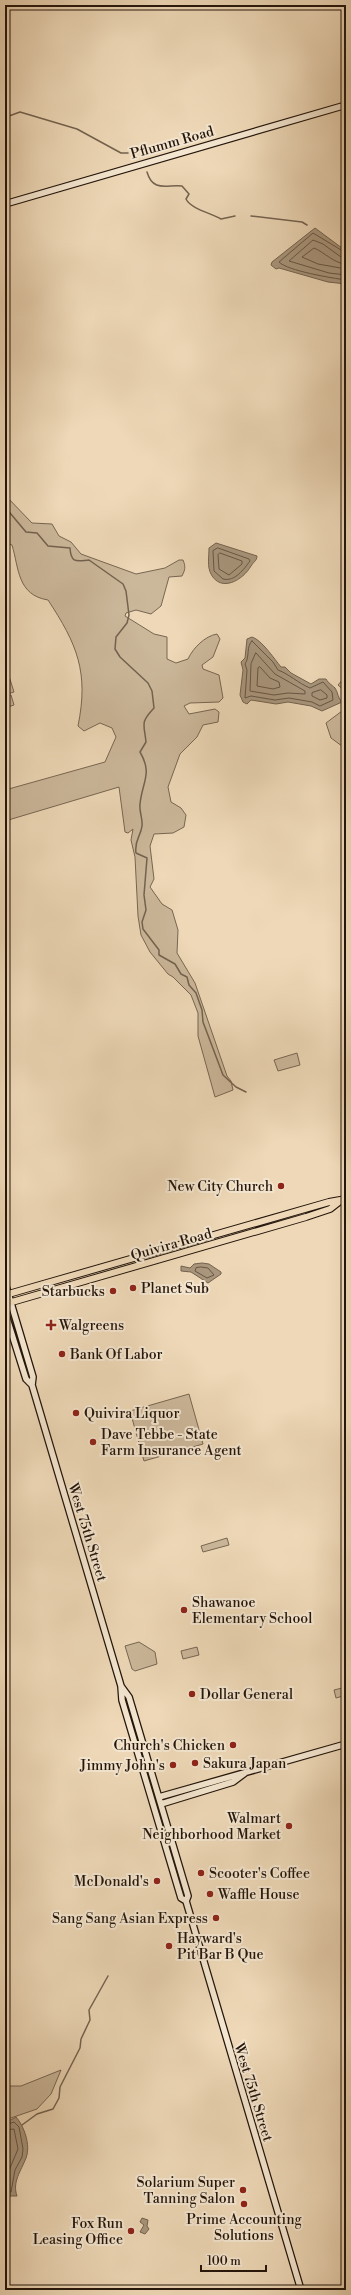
<svg xmlns="http://www.w3.org/2000/svg" width="351" height="2295" font-family="'Libre Bodoni',serif">
  <style>
    .green { fill: #cbb79a; stroke: #776652 }
    .water { fill: #a9967d; stroke: #73624f }
    .lines { fill: none; stroke-linecap: round; stroke-linejoin: round }
    .shore { stroke: #665644; stroke-width: 1 }
    .stream { stroke: #73624f; stroke-width: 1.5 }
    .secondary-casing { stroke: #23150b; stroke-width: 8 }
    .primary-casing { stroke: #23150b; stroke-width: 8 }
    .secondary { stroke: #f4e6d0; stroke-width: 5.5 }
    .primary { stroke: #eed8b7; stroke-width: 6 }
    .poi-dot { fill: #8f2418; stroke: #f4e6d0; stroke-width: 1.5 }
    .labels { text-anchor: middle; stroke-width: 4; stroke-linejoin: round; paint-order: stroke }
    .street-label { font-size: 14px; fill: #23150b; stroke: #f4e6d0 }
    .poi-label { font-size: 14px; fill: #23150b; stroke: #f4e6d0; text-anchor: start }
  </style>
  <rect width="100%" height="100%" fill="#eed8b7"/>
  <filter id="stains"><feTurbulence type="fractalNoise" baseFrequency=".005" numOctaves="4"/><feColorMatrix values="0 0 0 0 .2 0 0 0 0 .09 0 0 0 0 .02 0 0 0 .5 -.17"/></filter>
  <radialGradient id="worn" r=".72"><stop offset=".6" stop-color="#630" stop-opacity="0"/><stop offset="1" stop-color="#630" stop-opacity=".3"/></radialGradient>
  <!-- green -->
  <path class="green" d="M5 495 32 523 52 524 59 536 71 542 81 554 136 574 165 568 179 560H183C186 567 185 570 182 576L169 577 161 606 151 614 136 610 126 613 125 616 154 634 167 637V659L176 663 188 659C193 648 205 636 217 634L220 639 213 657 202 665 203 669 219 675 223 698 219 702 190 703 184 706 189 714 215 709 219 712 218 722 203 725 197 737 180 754 168 787 171 802 181 808 186 815 184 827 173 833 154 834 150 846 154 879 150 887 162 904 172 910 178 930 177 953 195 983 227 1076 231 1081 233 1090 215 1097 198 1036V1013L191 995 173 977 168 974 150 952 141 935 138 916 135 857 131 840 133 829 128 833 125 832 119 787 5 821V790L105 762 116 737 112 728 100 723 84 731 78 726C89 672 77 644 48 600 17 595 19 568 12 545L5 542Z
    M8 673 14 692 7 694 5 674Z
    M346 676V692L338 685Z
    M11 695 14 705 5 708V696Z
    M346 708V749L331 738 326 723Z
    M297 1053 300 1065 278 1071 274 1060Z
    M189 1394 203 1444 144 1461 130 1411Z
    M227 1538 229 1545 203 1552 201 1546Z
    M139 1642 155 1652 157 1664 135 1671 132 1669 125 1646Z
    M197 1647 199 1655 183 1659 181 1651Z
    M346 1687V1695L336 1698 334 1690Z
    M61 2070 51 2094 37 2109 5 2120V2086H21Z"/>
  <!-- water -->
  <path class="water" d="M315 228 346 251V284L328 282 279 268 276 269 271 265 272 262Z
    M216 543 257 556C257 561 253 562 251 566 243 580 221 593 211 574 207 567 209 556 209 548Z
    M252 637C262 640 275 660 281 667H285L291 673 311 684 319 679H326C329 684 331 684 335 688 338 692 338 699 342 702L322 711 311 706 288 702 276 704 251 700 247 704 243 702 240 695 243 670 241 662 245 658 247 639Z
    M202 1263 209 1264 221 1272V1274L208 1283 191 1272 181 1271V1266L190 1268 194 1264Z
    M16 2117C24 2126 31 2145 26 2158 21 2171 12 2182 17 2196H5V2123Z
    M142 2218 148 2220 147 2226 149 2229 145 2234 140 2232 144 2225 140 2222Z"/>
  <g class="lines">
    <!-- shore -->
    <path class="shore" d="M346 253 313 233 279 262C288 271 332 278 346 280
      M346 258 341 257 323 244 313 240 289 261 329 273 346 275
      M346 264C335 264 324 252 314 248L302 257 318 264 346 269
      M218 548 249 559 250 561C244 569 235 582 223 579L214 571 213 551Z
      M220 553 242 561V564L229 575 219 569 218 555Z
      M252 641 273 662 278 670C289 674 298 683 310 688L323 682 332 692 333 700 320 706 312 702 289 698 275 700 251 696 245 698 247 670 245 664C250 657 246 646 252 641Z
      M256 653 275 674 305 691V694L288 693 274 695 250 691 251 664Z
      M260 667 270 678 279 682 280 687 273 689 257 686 258 668Z
      M321 690 327 695V698L320 700 312 696V693Z
      M201 1267 208 1268 214 1275 207 1278 195 1271 196 1268Z
      M5 2125 14 2122 19 2127 23 2149 22 2157 15 2170 11 2192H5
      M5 2130 14 2129 18 2149 10 2168 7 2186 5 2187"/>
    <!-- stream -->
    <path class="stream" d="M5 125 9 116 20 112 77 129 121 153H128
      M147 172C153 193 168 184 182 186L189 194 186 199C191 209 211 213 221 219L235 216
      M251 216 302 222 307 225
      M5 507 26 532 37 533 48 546 70 548C71 564 77 561 89 560L123 584 126 591 129 615 127 623 116 637 115 649 120 657 148 683 152 691 154 708C140 723 144 723 146 742L140 752C153 774 142 782 140 804 139 812 143 819 142 826 141 836 134 840 136 853L147 858 144 895 146 910 142 922 143 929 159 950V955L175 964 181 974 187 977 189 985 196 993 202 1010 203 1022 223 1075 236 1087 246 1092
      M342 701 346 700
      M22 2125 37 2114 53 2109 59 2098 60 2087 80 2048 81 2039 90 2020 89 2010 108 1976"/>
    <!-- secondary casing -->
    <g class="secondary-casing">
      <path id="secondary" d="M5 204 346 105
        M5 1283 33 1377 32 1385
        M5 1312 26 1379 32 1385 121 1686 122 1700 181 1898 186 1901 301 2290
        M121 1686 129 1697 188 1896 186 1901
        M159 1797 346 1744
        M161 1804 233 1782 245 1773"/>
    </g>
    <!-- primary casing -->
    <g class="primary-casing">
      <path id="primary" d="M5 1295 329 1202 346 1199
        M5 1304 306 1217 330 1209 339 1202"/>
    </g>
    <!-- secondary -->
    <use href="#secondary" class="secondary"/>
    <!-- primary -->
    <use href="#primary" class="primary"/>
  </g>
  <!-- markers -->
  <g class="poi-dot">
    <circle cx="281" cy="1186" r="4"/>
    <circle cx="133" cy="1288" r="4"/>
    <circle cx="113" cy="1291" r="4"/>
    <path d="M49 1319h4v4h4v4h-4v4h-4v-4h-4v-4h4z"/>
    <circle cx="62" cy="1354" r="4"/>
    <circle cx="76" cy="1413" r="4"/>
    <circle cx="93" cy="1442" r="4"/>
    <circle cx="184" cy="1610" r="4"/>
    <circle cx="192" cy="1694" r="4"/>
    <circle cx="233" cy="1745" r="4"/>
    <circle cx="195" cy="1763" r="4"/>
    <circle cx="173" cy="1765" r="4"/>
    <circle cx="289" cy="1826" r="4"/>
    <circle cx="201" cy="1873" r="4"/>
    <circle cx="157" cy="1881" r="4"/>
    <circle cx="210" cy="1894" r="4"/>
    <circle cx="216" cy="1918" r="4"/>
    <circle cx="169" cy="1946" r="4"/>
    <circle cx="243" cy="2190" r="4"/>
    <circle cx="244" cy="2204" r="4"/>
    <circle cx="131" cy="2231" r="4"/>
  </g>
  <g class="labels">
    <!-- street labels -->
    <g class="street-label">
      <text transform="translate(172 142) rotate(-16)" y="5">Pflumm Road</text>
      <text transform="translate(171 1244) rotate(-16)" y="5">Quivira Road</text>
      <text transform="translate(88 1532) rotate(73)" y="5">West 75th Street</text>
      <text transform="translate(254 2092) rotate(73)" y="5">West 75th Street</text>
    </g>
    <!-- poi labels -->
    <g class="poi-label">
      <text x="273" y="1191" text-anchor="end">New City Church</text>
      <text x="141" y="1293">Planet Sub</text>
      <text x="105" y="1296" text-anchor="end">Starbucks</text>
      <text x="59" y="1330">Walgreens</text>
      <text x="70" y="1359">Bank Of Labor</text>
      <text x="84" y="1418">Quivira Liquor</text>
      <text x="101" y="1439">Dave Tebbe - State<tspan x="101" dy="16">Farm Insurance Agent</tspan></text>
      <text x="192" y="1607">Shawanoe<tspan x="192" dy="16">Elementary School</tspan></text>
      <text x="200" y="1699">Dollar General</text>
      <text x="225" y="1750" text-anchor="end">Church's Chicken</text>
      <text x="203" y="1768">Sakura Japan</text>
      <text x="165" y="1770" text-anchor="end">Jimmy John's</text>
      <text x="281" y="1823" text-anchor="end">Walmart<tspan x="281" dy="16">Neighborhood Market</tspan></text>
      <text x="209" y="1878">Scooter's Coffee</text>
      <text x="149" y="1886" text-anchor="end">McDonald's</text>
      <text x="218" y="1899">Waffle House</text>
      <text x="208" y="1923" text-anchor="end">Sang Sang Asian Express</text>
      <text x="177" y="1943">Hayward's<tspan x="177" dy="16">Pit Bar B Que</tspan></text>
      <text x="235" y="2187" text-anchor="end">Solarium Super<tspan x="235" dy="16">Tanning Salon</tspan></text>
      <text x="244" y="2224" text-anchor="middle">Prime Accounting<tspan x="244" dy="16">Solutions</tspan></text>
      <text x="123" y="2228" text-anchor="end">Fox Run<tspan x="123" dy="16">Leasing Office</tspan></text>
    </g>
  </g>
  <!-- margin -->
  <rect width="351" height="2295" fill="none" stroke="#eed8b7" stroke-width="20"/>
  <rect x="6" y="6" width="339" height="2283" fill="none" stroke="#23150b" stroke-width="2"/>
  <rect x="10" y="10" width="331" height="2275" fill="none" stroke="#23150b"/>
  <!-- scale -->
  <path d="M201 2265v6h65v-6" fill="none" stroke="#23150b" stroke-width="2"/>
  <text x="207" y="2265" font-size="12" fill="#23150b" stroke="#f4e6d0" stroke-width="3" paint-order="stroke">100 m</text>
  <rect width="100%" height="100%" filter="url(#stains)"/>
  <rect width="100%" height="100%" fill="url(#worn)"/>
</svg>
